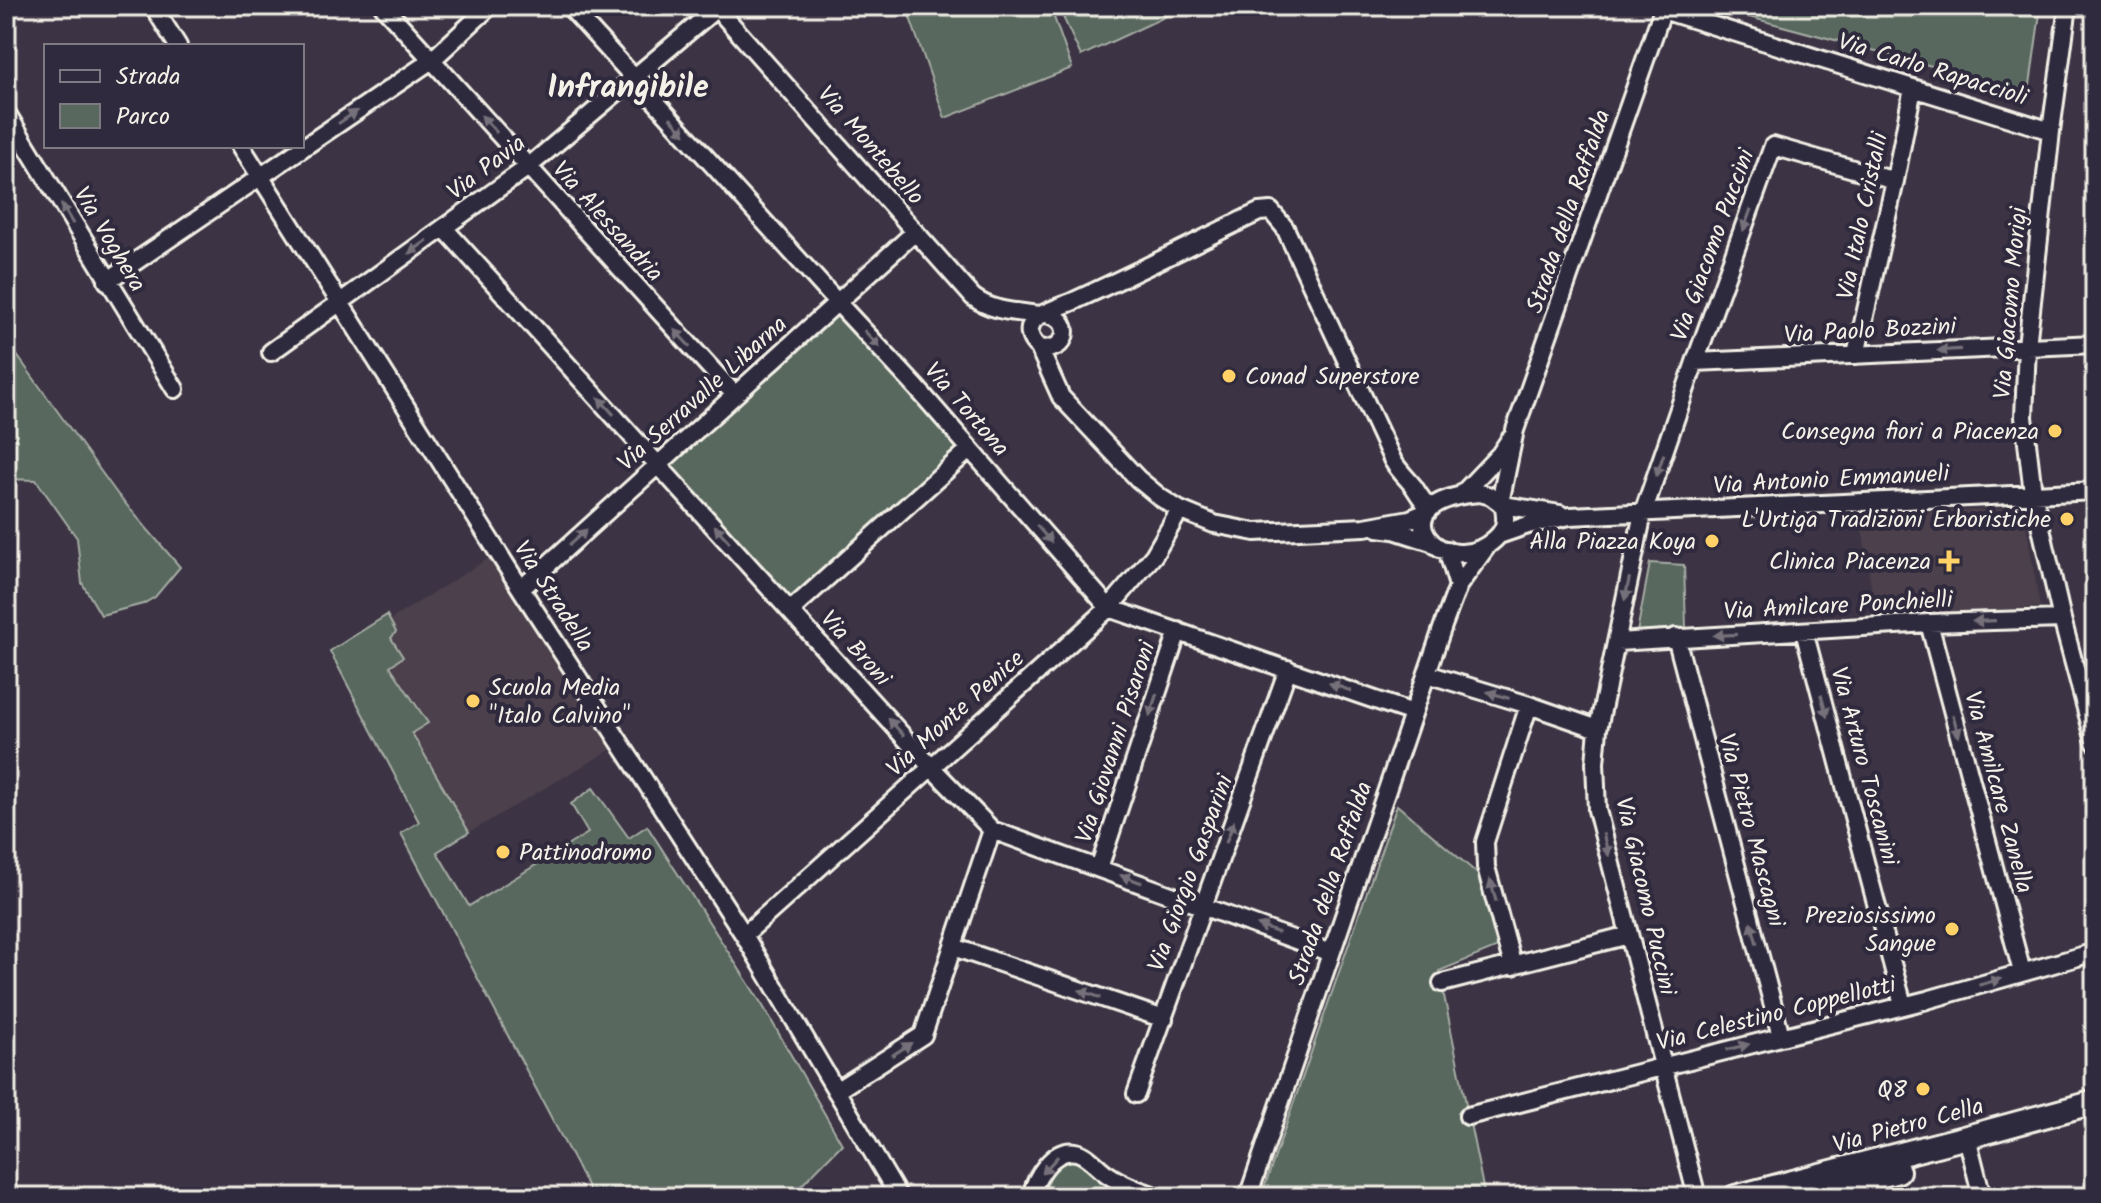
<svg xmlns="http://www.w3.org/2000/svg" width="2101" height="1203" font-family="Kalam,sans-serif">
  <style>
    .built { fill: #4c404c }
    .green { fill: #58685f; stroke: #a6aca4; stroke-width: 2 }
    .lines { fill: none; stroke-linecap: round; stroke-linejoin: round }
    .minor-casing { stroke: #f4f1e8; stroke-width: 22 }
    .major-casing { stroke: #f4f1e8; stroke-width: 28 }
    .minor { stroke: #2f2a3d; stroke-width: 16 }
    .major { stroke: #2f2a3d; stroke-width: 22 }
    .oneway { fill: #747079 }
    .poi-dot { fill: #ffd166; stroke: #2f2a3d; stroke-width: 3 }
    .labels { text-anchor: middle; stroke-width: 8; stroke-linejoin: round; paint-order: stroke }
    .street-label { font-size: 24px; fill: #f4f1e8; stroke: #2f2a3d }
    .poi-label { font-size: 24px; fill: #f4f1e8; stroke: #2f2a3d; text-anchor: end }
    .district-label { font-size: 32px; font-weight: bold; fill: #f4f1e8; stroke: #2f2a3d }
  </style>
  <rect width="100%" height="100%" fill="#3c3444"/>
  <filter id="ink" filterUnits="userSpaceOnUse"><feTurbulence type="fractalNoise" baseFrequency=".0125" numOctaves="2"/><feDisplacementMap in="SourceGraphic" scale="16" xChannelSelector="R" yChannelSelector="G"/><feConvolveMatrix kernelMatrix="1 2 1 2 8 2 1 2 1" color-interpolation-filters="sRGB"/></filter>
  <g filter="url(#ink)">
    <!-- built -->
    <path class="built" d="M2023 508 2040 607 1876 618 1860 515Z
      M489 558 612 749 451 843 337 653Z"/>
    <!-- green -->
    <path class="green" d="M906 6H1050L1072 68 945 118Z
      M1058 6H1188L1081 56Z
      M1708 6H2041L2029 92Z
      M837 310 961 446 789 601 667 464Z
      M6 340 118 495 180 567 155 597 143 604 101 615 82 583 77 538 36 480 6 479Z
      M1650 563 1684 565 1686 627 1637 632Z
      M387 615 396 632 391 638 403 657 390 666 428 723 412 733 469 832 437 852 469 906 588 833 571 804 593 788 629 838 647 826 763 1006 842 1144 790 1197H582L590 1191 401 833 419 822 330 651Z
      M1397 805 1479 875 1498 947 1439 971 1485 1197H1261Z
      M1076 1160C1091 1166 1113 1181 1118 1197H1043L1053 1169 1062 1161Z"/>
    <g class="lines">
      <!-- minor casing -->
      <g class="minor-casing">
        <path id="minor" d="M153 6 178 46
          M383 6 735 395
          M569 6 837 302 916 387 1109 608 1413 713
          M715 6 973 297C992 312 1018 312 1041 315
          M2068 6 2051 131 2027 346 2024 417 2033 493 2062 619 2095 742
          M1663 10 2051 131
          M6 112 175 389
          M241 146 521 589 744 935 899 1197
          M444 228 931 767 992 830 1331 953
          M107 281 432 60 490 6
          M1046 314C1075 318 1069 354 1039 348 1031 341 1026 332 1033 321 1039 313 1066 305 1076 300 1138 272 1198 241 1259 212L1271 211 1285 228 1393 461C1399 471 1407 478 1414 487 1419 495 1423 502 1430 508
          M1039 348 1061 397 1138 479 1161 498 1180 510 1214 524 1255 532 1365 527 1410 519 1427 512
          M271 352 528 167 719 6
          M1856 355 1895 181 1913 88
          M1695 362 2095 344
          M1480 493 1491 496 1503 505C1507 519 1506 529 1495 539 1444 586 1370 501 1480 493Z
          M1462 494 1500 454 1510 439
          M1500 503 1515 430 1664 6
          M1503 505 1560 514
          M1378 528 1394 530 1431 542
          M1499 535 1528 525 1570 516 2095 491
          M1447 550 1458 586
          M521 589 915 232
          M790 611 970 449
          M1929 623 2022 972
          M1804 631 1903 1005
          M1676 637 1781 1036
          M1617 642 1929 623 2062 619
          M1427 674 1529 705 1598 729
          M1099 868 1178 631
          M744 935 1109 608 1154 555 1180 510
          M953 947 1164 1019
          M1513 966 1486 867 1485 842 1529 705
          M1442 983 1629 935
          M836 1091 923 1035 992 830
          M1136 1094 1288 669
          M1468 1116 1927 1000 2095 952
          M1967 1137 1982 1197
          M1031 1197C1035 1178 1053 1147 1076 1152 1087 1154 1098 1168 1107 1174 1123 1185 1141 1191 1159 1197
          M1248 1197 1444 623 1458 586 1487 546
          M1697 1197 1597 810 1595 763 1598 729 1643 513 1695 362 1773 146 1895 181"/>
      </g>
      <!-- major casing -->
      <g class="major-casing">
        <path id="major" d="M1735 1197 1967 1137 2095 1102
          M1798 1197 1898 1171"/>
      </g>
      <!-- minor -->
      <use href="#minor" class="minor"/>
      <!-- major -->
      <use href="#major" class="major"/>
    </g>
    <!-- one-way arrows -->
    <defs><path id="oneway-solid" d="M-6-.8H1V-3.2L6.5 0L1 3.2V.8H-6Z" transform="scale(2)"/></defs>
    <g class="oneway">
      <use href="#oneway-solid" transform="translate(348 117) rotate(-34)"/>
      <use href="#oneway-solid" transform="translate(489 124) rotate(-132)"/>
      <use href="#oneway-solid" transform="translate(678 126) rotate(48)"/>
      <use href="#oneway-solid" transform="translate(67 214) rotate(-121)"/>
      <use href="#oneway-solid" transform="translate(1747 220) rotate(110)"/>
      <use href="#oneway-solid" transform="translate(418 247) rotate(144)"/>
      <use href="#oneway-solid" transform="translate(682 338) rotate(-133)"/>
      <use href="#oneway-solid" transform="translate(872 339) rotate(47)"/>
      <use href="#oneway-solid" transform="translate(1949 350) rotate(177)"/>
      <use href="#oneway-solid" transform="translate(606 406) rotate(-132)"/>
      <use href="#oneway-solid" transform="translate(1660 465) rotate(109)"/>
      <use href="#oneway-solid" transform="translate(722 534) rotate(-132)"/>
      <use href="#oneway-solid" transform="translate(1044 534) rotate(49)"/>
      <use href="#oneway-solid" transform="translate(578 537) rotate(-42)"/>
      <use href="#oneway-solid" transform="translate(1627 589) rotate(102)"/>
      <use href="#oneway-solid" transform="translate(1984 621) rotate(178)"/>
      <use href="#oneway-solid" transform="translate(1725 635) rotate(177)"/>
      <use href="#oneway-solid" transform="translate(1340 687) rotate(-161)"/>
      <use href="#oneway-solid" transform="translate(1498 695) rotate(-163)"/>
      <use href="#oneway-solid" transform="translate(1153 705) rotate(108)"/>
      <use href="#oneway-solid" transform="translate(1824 706) rotate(75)"/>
      <use href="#oneway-solid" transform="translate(1956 726) rotate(75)"/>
      <use href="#oneway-solid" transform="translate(896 727) rotate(-132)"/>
      <use href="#oneway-solid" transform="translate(1230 832) rotate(-70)"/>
      <use href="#oneway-solid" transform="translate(1606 845) rotate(76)"/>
      <use href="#oneway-solid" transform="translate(1131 879) rotate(-160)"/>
      <use href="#oneway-solid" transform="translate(1493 890) rotate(-105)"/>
      <use href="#oneway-solid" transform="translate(1268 929) rotate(-160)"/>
      <use href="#oneway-solid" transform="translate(1754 933) rotate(-105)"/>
      <use href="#oneway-solid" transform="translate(1990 982) rotate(-16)"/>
      <use href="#oneway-solid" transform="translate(1090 994) rotate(-161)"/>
      <use href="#oneway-solid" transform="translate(1738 1047) rotate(-14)"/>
      <use href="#oneway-solid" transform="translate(902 1049) rotate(-33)"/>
      <use href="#oneway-solid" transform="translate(1050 1165) rotate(132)"/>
    </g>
  </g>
  <!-- markers -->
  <g class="poi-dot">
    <circle cx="1229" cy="376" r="8"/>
    <circle cx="2055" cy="431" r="8"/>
    <circle cx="2067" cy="519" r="8"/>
    <circle cx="1712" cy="541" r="8"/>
    <path d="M1945 549h8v8h8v8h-8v8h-8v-8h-8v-8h8z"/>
    <circle cx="473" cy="701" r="8"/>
    <circle cx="503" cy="852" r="8"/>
    <circle cx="1952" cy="929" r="8"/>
    <circle cx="1923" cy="1089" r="8"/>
  </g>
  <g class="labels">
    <!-- street labels -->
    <g class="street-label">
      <text transform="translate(1933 69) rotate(17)" y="8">Via Carlo Rapaccioli</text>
      <text transform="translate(871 145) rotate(49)" y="8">Via Montebello</text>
      <text transform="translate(486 167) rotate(-37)" y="8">Via Pavia</text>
      <text transform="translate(1568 211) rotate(-71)" y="8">Strada della Raffalda</text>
      <text transform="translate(1862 216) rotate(-78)" y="8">Via Italo Cristalli</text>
      <text transform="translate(608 221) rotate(48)" y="8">Via Alessandria</text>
      <text transform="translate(110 239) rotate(59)" y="8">Via Voghera</text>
      <text transform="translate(1712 245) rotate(-70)" y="8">Via Giacomo Puccini</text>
      <text transform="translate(2010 303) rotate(-85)" y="8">Via Giacomo Morigi</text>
      <text transform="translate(1870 330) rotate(-3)" y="8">Via Paolo Bozzini</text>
      <text transform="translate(702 393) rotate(-42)" y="8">Via Serravalle Libarna</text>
      <text transform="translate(967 409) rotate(49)" y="8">Via Tortona</text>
      <text transform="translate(1831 479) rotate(-3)" y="8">Via Antonio Emmanueli</text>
      <text transform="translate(554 596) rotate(57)" y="8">Via Stradella</text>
      <text transform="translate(1838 605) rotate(-3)" y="8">Via Amilcare Ponchielli</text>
      <text transform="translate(856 648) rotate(48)" y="8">Via Broni</text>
      <text transform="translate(955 713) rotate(-42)" y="8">Via Monte Penice</text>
      <text transform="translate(1115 742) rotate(-72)" y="8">Via Giovanni Pisaroni</text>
      <text transform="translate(1865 766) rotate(75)" y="8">Via Arturo Toscanini</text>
      <text transform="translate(1999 792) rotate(75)" y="8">Via Amilcare Zanella</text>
      <text transform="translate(1752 830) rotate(75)" y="8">Via Pietro Mascagni</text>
      <text transform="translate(1190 873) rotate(-70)" y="8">Via Giorgio Gasparini</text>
      <text transform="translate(1330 883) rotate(-71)" y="8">Strada della Raffalda</text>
      <text transform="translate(1646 896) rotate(77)" y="8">Via Giacomo Puccini</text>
      <text transform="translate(1776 1013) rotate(-14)" y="8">Via Celestino Coppellotti</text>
      <text transform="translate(1908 1125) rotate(-15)" y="8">Via Pietro Cella</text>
    </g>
    <!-- poi labels -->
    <g class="poi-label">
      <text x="1245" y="384" text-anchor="start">Conad Superstore</text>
      <text x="2039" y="439">Consegna fiori a Piacenza</text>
      <text x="2051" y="527">L'Urtiga Tradizioni Erboristiche</text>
      <text x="1696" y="549">Alla Piazza Koya</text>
      <text x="1931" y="569">Clinica Piacenza</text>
      <text x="489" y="695" text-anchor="start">Scuola Media<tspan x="489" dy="28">"Italo Calvino"</tspan></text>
      <text x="519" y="860" text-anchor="start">Pattinodromo</text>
      <text x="1936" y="923">Preziosissimo<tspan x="1936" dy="28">Sangue</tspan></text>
      <text x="1907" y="1097">Q8</text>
    </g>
    <!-- district labels -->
    <g class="district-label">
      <text x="628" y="97">Infrangibile</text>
    </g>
  </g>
  <!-- margin -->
  <rect width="2101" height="1203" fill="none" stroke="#2f2a3d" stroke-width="32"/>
  <rect x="16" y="16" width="2069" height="1171" fill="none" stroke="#f4f1e8" stroke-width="3" filter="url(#ink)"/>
  <!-- legend -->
  <rect x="44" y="44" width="260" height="104" fill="#2f2a3d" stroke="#7e7a81" stroke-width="2"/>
  <rect x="60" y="70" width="40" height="12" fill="#2f2a3d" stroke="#7e7a81" stroke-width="2"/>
  <text x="116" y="84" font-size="24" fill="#f4f1e8">Strada</text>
  <rect x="60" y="104" width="40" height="24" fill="#58685f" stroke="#7e7a81" stroke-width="2"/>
  <text x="116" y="124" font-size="24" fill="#f4f1e8">Parco</text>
</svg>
